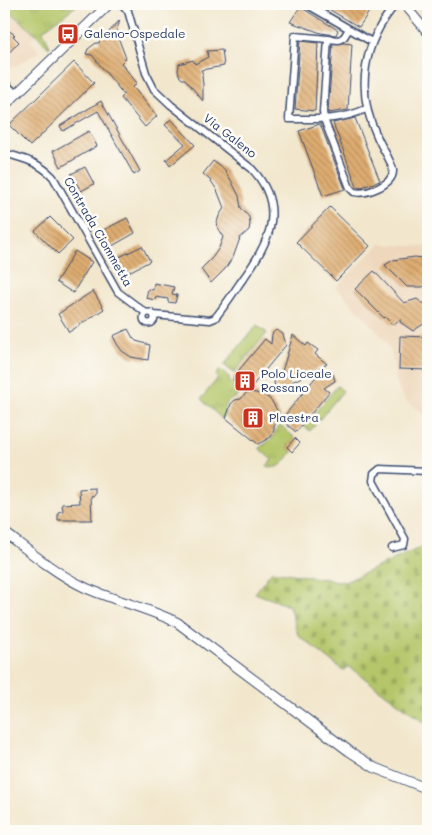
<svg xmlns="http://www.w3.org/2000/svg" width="432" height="835" font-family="Mali,sans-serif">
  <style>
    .built { fill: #eed7bb }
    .grass { fill: url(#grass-tufts); stroke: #687a64 }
    .cemetery { fill: url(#cemetery-stones); stroke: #687a64 }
    .building { fill: url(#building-back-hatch) }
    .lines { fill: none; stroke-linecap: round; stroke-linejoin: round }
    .minor-casing { stroke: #3b4b6f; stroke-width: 9 }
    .tertiary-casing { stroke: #3b4b6f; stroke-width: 10 }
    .secondary-casing { stroke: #3b4b6f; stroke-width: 11 }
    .minor { stroke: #fff; stroke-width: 6 }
    .tertiary { stroke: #fff; stroke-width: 8 }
    .secondary { stroke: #fff; stroke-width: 9 }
    .labels { text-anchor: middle; stroke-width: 5; stroke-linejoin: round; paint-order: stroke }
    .poi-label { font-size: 12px; fill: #1b2f5e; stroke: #fdfcf7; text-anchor: start }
    .street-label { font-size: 12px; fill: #1b2f5e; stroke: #fdfcf7 }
  </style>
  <defs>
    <pattern id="grass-tufts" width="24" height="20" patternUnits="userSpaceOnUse" patternTransform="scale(1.25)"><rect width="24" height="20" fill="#b4c669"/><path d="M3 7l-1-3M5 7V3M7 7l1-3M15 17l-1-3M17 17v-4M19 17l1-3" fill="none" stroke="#9aaa5d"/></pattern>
    <pattern id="cemetery-stones" width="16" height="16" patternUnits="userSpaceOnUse" patternTransform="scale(1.25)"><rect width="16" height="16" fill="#b4c669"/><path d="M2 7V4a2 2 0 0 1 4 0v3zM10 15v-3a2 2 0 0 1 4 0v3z" fill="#9aaa5d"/></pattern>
    <pattern id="building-back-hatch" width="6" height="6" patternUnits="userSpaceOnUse" patternTransform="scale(1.25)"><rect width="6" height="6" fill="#dfad71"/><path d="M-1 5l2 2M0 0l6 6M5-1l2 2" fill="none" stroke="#b48d60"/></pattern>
  </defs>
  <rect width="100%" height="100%" fill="#fdfcf7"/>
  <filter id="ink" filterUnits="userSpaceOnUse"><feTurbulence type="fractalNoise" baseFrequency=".02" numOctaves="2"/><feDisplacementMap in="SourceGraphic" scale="10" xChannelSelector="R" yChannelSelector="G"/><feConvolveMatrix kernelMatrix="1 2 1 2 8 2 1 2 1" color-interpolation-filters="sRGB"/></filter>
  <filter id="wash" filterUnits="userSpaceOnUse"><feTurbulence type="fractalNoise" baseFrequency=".0096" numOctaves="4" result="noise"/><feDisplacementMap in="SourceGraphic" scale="20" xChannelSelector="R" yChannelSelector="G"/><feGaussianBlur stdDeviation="1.12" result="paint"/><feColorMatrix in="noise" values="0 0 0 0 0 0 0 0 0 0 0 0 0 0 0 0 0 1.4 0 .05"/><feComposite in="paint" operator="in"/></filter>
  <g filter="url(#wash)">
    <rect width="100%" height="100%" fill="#f2e7cd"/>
    <!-- built -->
    <path class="built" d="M4 7 36 34 30 40 40 52 4 72Z
      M380 244 428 247V417L407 402 401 394 396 381 392 355 385 340 359 311 336 287Z"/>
    <!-- grass -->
    <path class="grass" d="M4 4H84L82 6 79 4 43 30 50 47 49 48 36 34 4 7Z
      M257 325 267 333 234 373 224 365Z
      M220 370 230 378 228 380 243 392C235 401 224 397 225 414L222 419 201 399 218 378 216 375Z
      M337 386 343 391 310 431 304 426Z
      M279 424 295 438 287 447 292 452C285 461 280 471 267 466L272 460 259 448 272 439Z"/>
    <!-- cemetery -->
    <path class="cemetery" d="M428 544V725L348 666 344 671 298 635 289 606 255 593 272 571 345 582Z"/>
    <g id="blocks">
      <!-- building -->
      <path class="building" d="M320 4H355L369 12 359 27Z
        M300 7 338 30 336 35 321 33 290 22Z
        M120 20 116 32 126 58 121 63 137 83 133 87 157 116 145 127 121 98 124 95 92 55 86 54 88 49 96 43H99L100 39 103 36H107L108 33Z
        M4 27 15 35 13 36 19 42 4 58Z
        M300 41 318 43 315 111 295 109Z
        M343 43 352 44 348 110 328 113 333 44Z
        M222 50 224 66 201 70 203 74 202 75 203 85V101L185 79H182L180 77 178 71 179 64 193 60 195 64 208 57 207 51Z
        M74 62 94 83 30 146 9 125Z
        M101 101 140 171 134 175 98 111 63 131 60 126Z
        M355 118 380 181 359 188 357 187 333 123Z
        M171 119 195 145 170 166 166 160 185 144 165 125Z
        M320 124 345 189 323 196 299 131Z
        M89 131 97 146 61 167 53 151Z
        M213 161 224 169 232 182 239 196 241 208 249 217 250 224 249 230 240 238 234 255 225 269 211 283 201 269 212 258 219 248 223 237 218 229 217 222 219 216 224 208 217 190 211 181 203 174Z
        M85 167 94 184 81 191 71 174Z
        M330 207 370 246 336 281 296 242Z
        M50 217 73 240 58 254 35 231Z
        M127 218 135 233 107 249 98 233Z
        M142 246 150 261 121 276 113 260Z
        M75 251 92 262 73 293 56 282Z
        M415 257 428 259V282L423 287H407L385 265 393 260Z
        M374 271 404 303 417 299 423 304 428 299V321L413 331 400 322V319L393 325 385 317 384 318 355 289Z
        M154 283 174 287 172 294 177 295 175 303 168 302V299L156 297 155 300 146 298 148 289 153 290Z
        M93 291 104 309 69 332 58 314Z
        M128 329 133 338 136 341 150 345 148 360 131 357 122 351 117 344 113 336Z
        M276 330 283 334 286 345 248 391 264 395 271 400 281 417 274 426V430L271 437 258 444 226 418 231 404 235 400 241 399 247 392 233 380 234 376 265 339 271 344 272 334Z
        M293 335 306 346 308 343 318 350 315 354 327 364 290 383 288 389 281 392 275 387 274 382 281 375Z
        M400 336 428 337V370L399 369Z
        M319 373 333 374 335 381 324 388 329 392 296 432 281 420Z
        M295 438 300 443 292 452 287 447Z
        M95 488V495L91 496 92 520H58V512L63 511 62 504 80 503 79 489Z"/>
    </g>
  </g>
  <g filter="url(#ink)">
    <use href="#blocks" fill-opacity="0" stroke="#3b4b6f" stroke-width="1"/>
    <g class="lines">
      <!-- minor casing -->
      <g class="minor-casing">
        <path id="minor" d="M122 4 128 11 146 73 154 89 171 105 252 169C289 209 267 247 240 283 232 295 224 307 215 318L210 320 154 315
          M306 4 372 42
          M349 29 344 37 339 40 295 36 289 119C318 119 339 121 366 109
          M328 39 323 112 324 119 350 188 354 192C366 195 393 185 393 171 393 163 380 145 377 136 355 91 363 42 396 4
          M4 82 16 94
          M4 153C22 158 39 162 53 177L118 292 146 313
          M143.5 318a5.5 5.5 0 1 1 11 0a5.5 5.5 0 1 1-11 0Z
          M392 548 404 545 405 539 373 481 374 474 380 469 428 471"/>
      </g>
      <!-- tertiary casing -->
      <g class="tertiary-casing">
        <path id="tertiary" d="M404 4 428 33"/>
      </g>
      <!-- secondary casing -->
      <g class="secondary-casing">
        <path id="secondary" d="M4 106 109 4
          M4 532C29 551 55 573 84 587 115 601 148 608 178 623L349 751 375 768 428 789"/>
      </g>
      <!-- minor -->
      <use href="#minor" class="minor"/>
      <!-- tertiary -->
      <use href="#tertiary" class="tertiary"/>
      <!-- secondary -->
      <use href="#secondary" class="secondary"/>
    </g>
  </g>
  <!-- icons -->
  <defs>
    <g id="bus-square" transform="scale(1.125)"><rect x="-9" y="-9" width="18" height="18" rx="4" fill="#c8321e" stroke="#fdfcf7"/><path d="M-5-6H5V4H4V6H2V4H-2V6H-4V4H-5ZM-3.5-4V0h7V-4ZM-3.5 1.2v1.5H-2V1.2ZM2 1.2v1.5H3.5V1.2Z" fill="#fff"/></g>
    <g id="building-square" transform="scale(1.125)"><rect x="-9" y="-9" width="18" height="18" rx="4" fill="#c8321e" stroke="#fdfcf7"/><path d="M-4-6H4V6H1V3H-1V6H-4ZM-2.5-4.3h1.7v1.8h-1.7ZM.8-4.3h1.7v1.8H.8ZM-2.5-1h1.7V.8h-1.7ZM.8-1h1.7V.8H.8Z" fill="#fff"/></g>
  </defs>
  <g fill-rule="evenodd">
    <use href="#bus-square" x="68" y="34"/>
    <use href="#building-square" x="245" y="381"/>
    <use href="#building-square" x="253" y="418"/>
  </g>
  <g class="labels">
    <!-- poi labels -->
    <g class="poi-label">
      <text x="84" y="38">Galeno-Ospedale</text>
      <text x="261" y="378">Polo Liceale<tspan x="261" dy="14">Rossano</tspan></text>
      <text x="269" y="422">Plaestra</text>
    </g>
    <!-- street labels -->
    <g class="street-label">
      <text transform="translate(230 136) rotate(38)" y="4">Via Galeno</text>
      <text transform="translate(98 232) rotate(60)" y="4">Contrada Ciommetta</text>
    </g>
  </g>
  <!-- margin -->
  <rect width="432" height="835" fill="none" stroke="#fdfcf7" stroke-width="20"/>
</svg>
